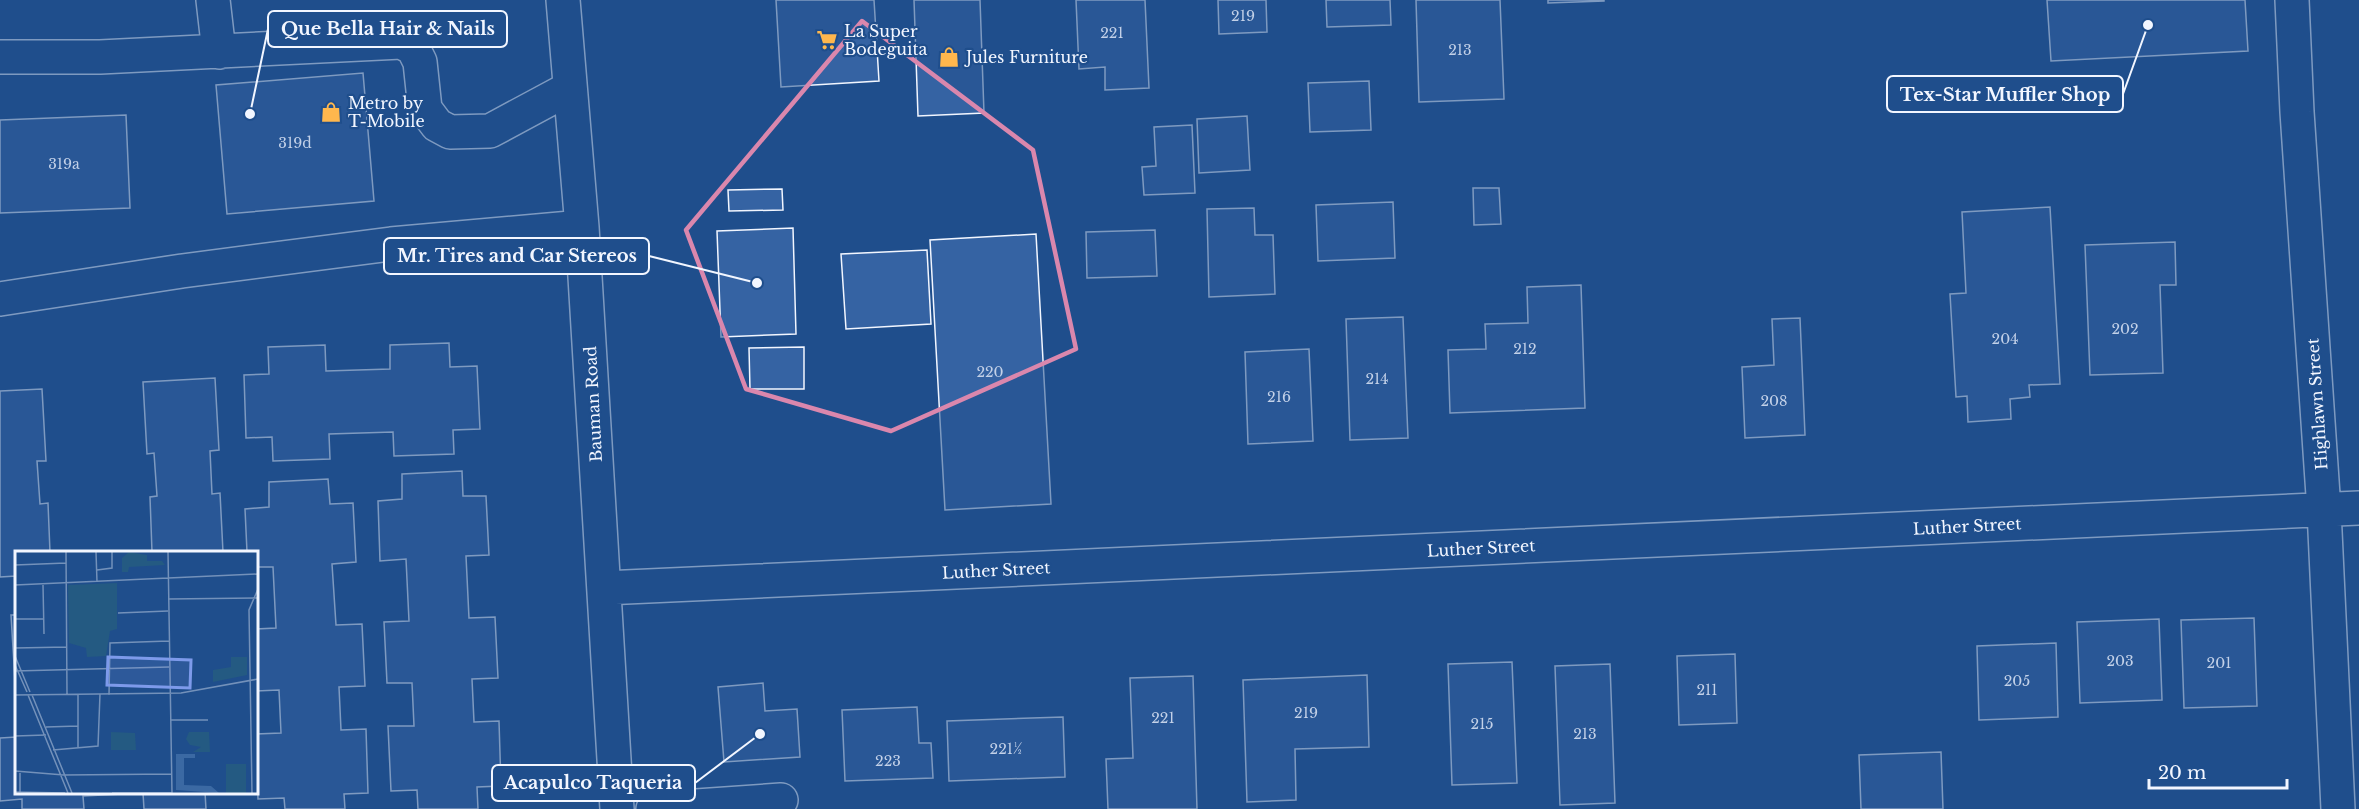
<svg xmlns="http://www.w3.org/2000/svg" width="2359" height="809" font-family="'Libre Baskerville',serif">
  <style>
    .building { fill: #3563a3; stroke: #f2f6ff; stroke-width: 1.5 }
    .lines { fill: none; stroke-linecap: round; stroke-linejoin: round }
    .minor-casing { stroke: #f2f6ff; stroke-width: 36 }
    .minor { stroke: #1f4e8c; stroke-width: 33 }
    .marked { fill: none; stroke: #da87ad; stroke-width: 4.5; stroke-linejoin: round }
    .labels { text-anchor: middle; stroke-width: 4.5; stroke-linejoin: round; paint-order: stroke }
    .number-label { font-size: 14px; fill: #c3d1e8 }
    .poi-label { font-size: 16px; fill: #f2f6ff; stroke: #1f4e8c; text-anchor: start }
    .street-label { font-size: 16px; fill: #f2f6ff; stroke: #1f4e8c }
    .inset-road { fill: none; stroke: #7391ba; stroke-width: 1.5 }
    .view { fill: #7d9aea; fill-opacity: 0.15; stroke: #7d9aea; stroke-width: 3 }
    .inset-edge { fill: none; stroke: #f2f6ff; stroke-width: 3 }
    .leader { fill: none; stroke: #f2f6ff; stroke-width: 2 }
    .callout-dot { fill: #f2f6ff; stroke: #1f4e8c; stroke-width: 2 }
    .callout { fill: #1f4e8c; stroke: #f2f6ff; stroke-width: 2 }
    .callout-label { font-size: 18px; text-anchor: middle; font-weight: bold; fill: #f2f6ff }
  </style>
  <rect width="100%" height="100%" fill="#1f4e8c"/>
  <!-- building -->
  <path class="building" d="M776 0H874L879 81 781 87Z
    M914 0H980L984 113 918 116Z
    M1076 0H1145L1149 88 1105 90V67L1079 69Z
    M1218 0H1266L1267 32 1219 34Z
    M1326 0H1390L1391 25 1327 27Z
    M1416 0H1500L1504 99 1419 102Z
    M1548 0H1604V1L1548 3Z
    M2047 0H2245L2248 51 2051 61Z
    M363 73 374 201 227 214 216 85Z
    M1369 81 1371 130 1310 132 1308 83Z
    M126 115 130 208 0 213V120Z
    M1247 116 1250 170 1199 173 1197 119Z
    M1192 125 1195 193 1144 195 1142 167 1156 166 1154 127Z
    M1473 188H1499L1501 224 1474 225Z
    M782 189 783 210 729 211 728 190Z
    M1393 202 1395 258 1318 261 1316 205Z
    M2050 207 2060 384 2029 385 2030 397 2010 399 2011 419 1968 422 1967 396 1956 397 1950 294 1966 293 1962 212Z
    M1254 208 1255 235H1273L1275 294 1209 297 1207 209Z
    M793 228 796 334 721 337 717 231Z
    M1155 230 1157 276 1087 278 1086 232Z
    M1036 234 1051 504 945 510 930 240Z
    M2175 242 2176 285H2160L2163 373 2090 375 2085 245Z
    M927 250 931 324 846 329 841 254Z
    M1581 285 1585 408 1450 413 1448 350 1486 349 1485 324 1528 323 1527 287Z
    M1403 317 1408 438 1350 440 1346 319Z
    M1800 318 1805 435 1745 438 1742 367 1774 365 1772 319Z
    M449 343 450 367 477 366 480 429 453 430 454 454 394 456 393 432 329 434 330 459 273 461 272 437 246 438 244 375 269 374 268 347 325 345 326 371 390 369V345Z
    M804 347V389H750L749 348Z
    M1309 349 1313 441 1248 444 1245 352Z
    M215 378 219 450 210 451 212 494 220 493 223 552H152L150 497 157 496 154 453 147 454 143 382Z
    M42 389 46 461H37L40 504 48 503 50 552H16V576L0 577V391Z
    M462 471 463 496H486L489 555 466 556 469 618 495 617 498 678 472 679 474 722 499 721 501 786 477 787 478 809H418L417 790 391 791 388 726H414L412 683H387L384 622 409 621 406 559 380 561 378 501 402 499V474Z
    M328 479 330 504 353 503 356 562 332 564 336 625 362 624 365 686 339 687 341 730 366 729 368 793 344 794 345 809H285L284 798 258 799 256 734 281 733 279 690 256 691V629L276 628 273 567H256V552H247L245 509 269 507V482Z
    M11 615H16V681H15Z
    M2254 618 2257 706 2184 708 2181 620Z
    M2159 619 2162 700 2080 703 2077 622Z
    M2056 643 2058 717 1979 720 1977 646Z
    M1735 654 1737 723 1679 725 1677 656Z
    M1512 662 1517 783 1452 785 1448 664Z
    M1610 664 1615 803 1560 805 1555 666Z
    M1367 675 1369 747 1295 749 1296 800 1247 802 1243 680Z
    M1193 676 1197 809H1108L1106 759 1133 758 1130 678Z
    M763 683 765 711 797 709 800 757 724 762 718 687Z
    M917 707 919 743H931L933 778 845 781 842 710Z
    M1063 717 1065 777 949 781 947 721Z
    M16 737V792H205L206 809H144L143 793 83 796 84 809H22V799L0 801V738Z
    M1941 752 1943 809H1861L1859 755Z"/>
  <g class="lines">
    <!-- minor casing -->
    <g class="minor-casing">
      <path id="minor" d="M213 0 219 52
        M563 0 582 227 617 809
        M2292 0 2297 112 2324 510 2338 809
        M0 57H100L401 42 413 48 420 62 425 109 437 125 450 132 490 131 570 88
        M0 299 182 271 391 244 582 227
        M604 588 2359 508
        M653 809 781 800"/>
    </g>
    <!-- minor -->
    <use href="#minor" class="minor"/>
  </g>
  <!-- marked area -->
  <path d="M0 0H2359V809H0ZM862 21 1033 150 1076 349 891 431 746 389 686 230Z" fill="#1f4e8c" fill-opacity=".55" fill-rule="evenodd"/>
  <path class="marked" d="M862 21 1033 150 1076 349 891 431 746 389 686 230Z"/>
  <!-- icons -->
  <defs>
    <g id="supermarket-bare" transform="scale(1.62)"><path d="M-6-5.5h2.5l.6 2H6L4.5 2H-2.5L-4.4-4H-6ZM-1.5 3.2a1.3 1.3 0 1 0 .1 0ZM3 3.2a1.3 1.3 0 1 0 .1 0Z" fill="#ffb74d" stroke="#1f4e8c" stroke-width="2.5" paint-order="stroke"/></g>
    <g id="shop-bare" transform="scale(1.62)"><path d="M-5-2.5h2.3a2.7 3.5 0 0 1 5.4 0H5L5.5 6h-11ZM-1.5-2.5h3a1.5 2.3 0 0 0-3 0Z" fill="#ffb74d" stroke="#1f4e8c" stroke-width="2.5" paint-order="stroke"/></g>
  </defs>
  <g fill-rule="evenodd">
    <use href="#supermarket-bare" x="827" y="40"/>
    <use href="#shop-bare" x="949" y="57"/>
    <use href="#shop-bare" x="331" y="112"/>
  </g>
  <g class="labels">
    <!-- number labels -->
    <g class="number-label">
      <text x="1243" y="21">219</text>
      <text x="1112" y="38">221</text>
      <text x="1460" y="55">213</text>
      <text x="295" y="148">319d</text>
      <text x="64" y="169">319a</text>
      <text x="2125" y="334">202</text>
      <text x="2005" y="344">204</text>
      <text x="1525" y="354">212</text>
      <text x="990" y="377">220</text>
      <text x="1377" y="384">214</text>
      <text x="1279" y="402">216</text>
      <text x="1774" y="406">208</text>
      <text x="2120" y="666">203</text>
      <text x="2219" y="668">201</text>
      <text x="2017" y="686">205</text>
      <text x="1707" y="695">211</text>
      <text x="1306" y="718">219</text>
      <text x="1163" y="723">221</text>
      <text x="1482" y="729">215</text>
      <text x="1585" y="739">213</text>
      <text x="1006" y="754">221½</text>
      <text x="888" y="766">223</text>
    </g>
    <!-- poi labels -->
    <g class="poi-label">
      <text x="844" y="37">La Super<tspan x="844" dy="18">Bodeguita</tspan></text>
      <text x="966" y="63">Jules Furniture</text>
      <text x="348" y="109">Metro by<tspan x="348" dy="18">T-Mobile</tspan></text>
    </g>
    <!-- street labels -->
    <g class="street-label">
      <text transform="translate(593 404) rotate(-93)" y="6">Bauman Road</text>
      <text transform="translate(2317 404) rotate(-94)" y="6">Highlawn Street</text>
      <text transform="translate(1967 526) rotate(-3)" y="6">Luther Street</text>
      <text transform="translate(1481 548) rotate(-3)" y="6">Luther Street</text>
      <text transform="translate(996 570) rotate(-3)" y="6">Luther Street</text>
    </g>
  </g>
  <!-- overview -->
  <g transform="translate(15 551)">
    <rect width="243" height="243" fill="#1f4e8c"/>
    <path d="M114 1 132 4V10H147L150 14 114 16 113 21H107V7ZM102 32V78L95 80 91 105 72 106 71 97 54 92 53 34ZM216 106H232V124L198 131V119L216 116ZM96 181 120 182 121 199H96ZM174 181H194L195 201H178L186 196 175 194 171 188ZM211 213H231V242H211Z" fill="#245a82"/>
    <path d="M161 203H180V207H169V234L196 235 204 242 161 239Z" fill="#3b69a3"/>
    <path class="inset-road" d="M51 1 52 143M81 1 82 31M153 1 157 242M0 14 51 12M82 19 97 17V1M0 34 243 23M28 34 29 83M153 48 243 47M103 62 153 60M0 68H28M0 97 52 96M0 105 15 141M0 114 12 141M0 120 154 116M0 144 166 142 243 128M13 144 53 242M17 144 57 242M63 144V196M94 144 95 92 154 90M156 169H193M31 176 63 175M0 185 31 184M38 199 83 195 85 143M0 220 49 224 157 223M5 220V241M0 241 50 242M97 242H157M237 242 234 59 243 38"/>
    <path class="view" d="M93 106 176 109 175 137 92 134Z"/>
    <rect width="243" height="243" class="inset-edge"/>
  </g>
  <!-- callouts -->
  <path class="leader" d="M250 114L268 29M2148 25L2123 94M757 283L649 256M760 734L695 783"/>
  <g class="callout-dot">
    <circle cx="250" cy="114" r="6"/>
    <circle cx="2148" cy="25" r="6"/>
    <circle cx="757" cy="283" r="6"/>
    <circle cx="760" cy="734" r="6"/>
  </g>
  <g class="callout">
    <rect x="268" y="11" width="239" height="36" rx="6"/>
    <rect x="1887" y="76" width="236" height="36" rx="6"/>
    <rect x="384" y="238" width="265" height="36" rx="6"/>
    <rect x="492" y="765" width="203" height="36" rx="6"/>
  </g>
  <g class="callout-label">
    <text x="388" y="35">Que Bella Hair &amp; Nails</text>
    <text x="2005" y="101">Tex-Star Muffler Shop</text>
    <text x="517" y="262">Mr. Tires and Car Stereos</text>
    <text x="593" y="789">Acapulco Taqueria</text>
  </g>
  <!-- scale -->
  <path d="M2149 779v9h138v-9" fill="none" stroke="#f2f6ff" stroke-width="3"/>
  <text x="2158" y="779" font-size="18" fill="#f2f6ff" stroke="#1f4e8c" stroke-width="4.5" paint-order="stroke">20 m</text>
</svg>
